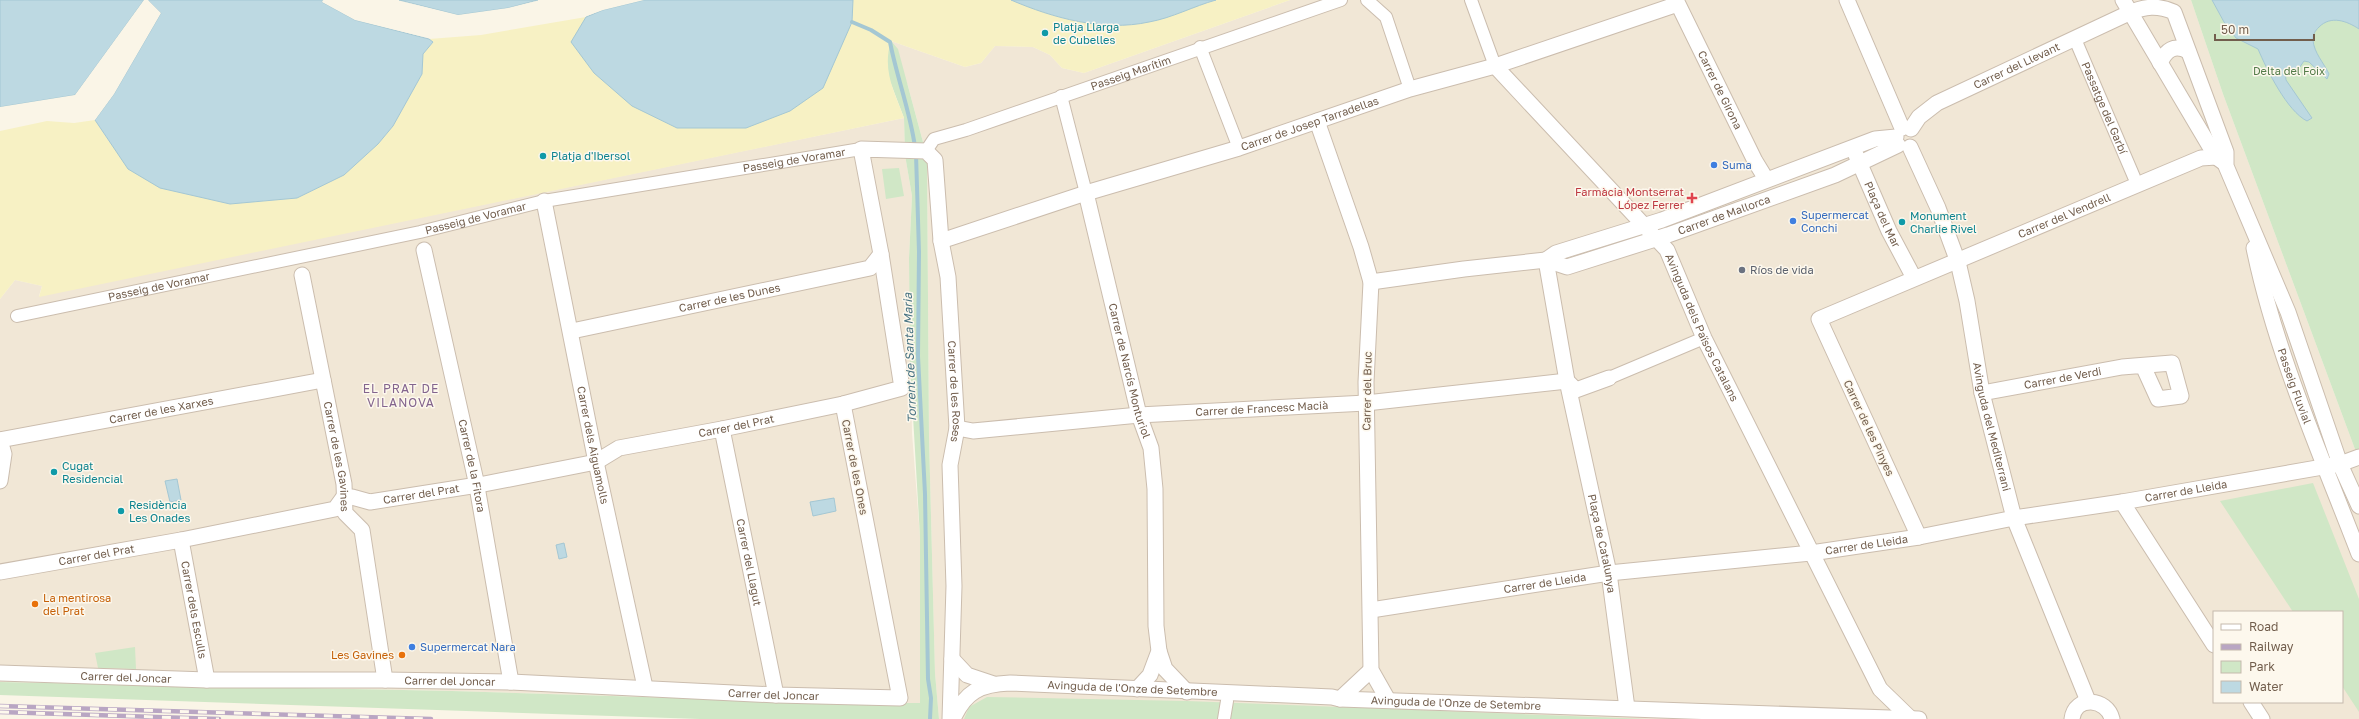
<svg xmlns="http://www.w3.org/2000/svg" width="2359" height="719" font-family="'Golos Text',sans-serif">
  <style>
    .residential { fill: #f1e7d6; fill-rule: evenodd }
    .green { fill: #d0e7c6 }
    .sand { fill: #f7f1c4 }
    .water { fill: #bdd9e2; stroke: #a4c7d3 }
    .pier { fill: #faf5e7 }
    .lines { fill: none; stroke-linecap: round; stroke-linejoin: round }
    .stream { stroke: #a4c7d3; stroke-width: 4 }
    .pedestrian-casing { stroke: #cbbdae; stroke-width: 14 }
    .minor-casing { stroke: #cbbdae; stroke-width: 17 }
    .pedestrian { stroke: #fff; stroke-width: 12 }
    .minor { stroke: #fff; stroke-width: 15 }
    .rail-casing { stroke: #b9a6c3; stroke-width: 4.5 }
    .rail { stroke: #fdf8ed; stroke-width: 3; stroke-dasharray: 9; stroke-linecap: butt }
    .culture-dot { fill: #0f9aa8; stroke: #fdf8ed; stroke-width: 1.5 }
    .shop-dot { fill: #3f7fe0; stroke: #fdf8ed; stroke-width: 1.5 }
    .health-dot { fill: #e0444e; stroke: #fdf8ed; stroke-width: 1.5 }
    .worship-dot { fill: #6b7280; stroke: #fdf8ed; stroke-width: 1.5 }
    .food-dot { fill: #e8710a; stroke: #fdf8ed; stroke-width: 1.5 }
    .labels { text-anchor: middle; stroke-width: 3; stroke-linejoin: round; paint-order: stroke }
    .culture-label { font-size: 11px; fill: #0d838f; stroke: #fdf8ed; text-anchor: start }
    .street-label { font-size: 11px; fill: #725e4d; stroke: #fdf8ed }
    .park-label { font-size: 11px; fill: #547c49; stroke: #fdf8ed }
    .shop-label { font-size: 11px; fill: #366cbe; stroke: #fdf8ed; text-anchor: start }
    .health-label { font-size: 11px; fill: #be3a42; stroke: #fdf8ed; text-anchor: end }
    .worship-label { font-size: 11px; fill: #5b616d; stroke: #fdf8ed; text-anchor: start }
    .food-label { font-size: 11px; fill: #c56008; stroke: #fdf8ed; text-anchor: start }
    .water-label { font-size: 12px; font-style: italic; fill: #497483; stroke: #fdf8ed }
    .neighbourhood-label { font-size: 12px; letter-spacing: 1px; fill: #84658e; stroke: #fdf8ed }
  </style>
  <rect width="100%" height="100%" fill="#faf5e7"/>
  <!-- residential -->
  <path class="residential" d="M1290 0H2191L2223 94 2359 460V719H939L935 673 929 437 927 157 908 86 891 41 965 67 981 63 995 46 1033 47 1050 55 1062 68 1084 73ZM2214 612H2342V702H2214Z
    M904 118 905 155 912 196 909 258 912 433 920 537V703H833L452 691 0 682V299L15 280 42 286 39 296Z"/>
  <!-- green -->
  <path class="green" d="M2191 0H2359V460L2223 94Z
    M891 41 898 49 927 157 929 437 935 673 939 719H700L0 695V682L452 691 833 703H920V537L910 364 909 258 912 196 905 155 904 118 888 76 886 56Z
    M899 168 904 196 886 199 882 169Z
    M2313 483 2359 599V712L2342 686V612H2293L2220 501Z
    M135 647 136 669 98 668 95 653Z
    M987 697 1187 701 1649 719H964L969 707Z"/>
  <!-- sand -->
  <path class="sand" d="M853 0H1011L1062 18 1088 23 1119 24 1149 22 1216 0H1290L1084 73 1062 68 1050 55 1033 47 995 46 981 63 965 67 891 41C882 70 894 91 904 118L39 297 42 286 15 280 0 299V131L47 121 74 123 95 120 108 140 160 188 230 204 297 198 344 175 378 144 393 126 422 74 423 54 433 42 429 39 481 35 586 17 572 42 852 22Z"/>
  <!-- water -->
  <path class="water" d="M0 0H144L75 95 0 107Z
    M148 0H323L322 2 355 20 429 39 433 42 423 54 422 74 393 126 378 144 344 175 297 198 230 204 160 188 128 169 95 120 114 94 161 13Z
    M399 0H538L508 8 458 15Z
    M644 0H853L852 22 823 88 790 111 746 128H677L632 106 594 73 571 42 586 17 603 10Z
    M1011 0H1216C1194 6 1172 18 1149 22 1103 32 1053 18 1011 0Z
    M2212 0H2359V29C2347 21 2331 15 2319 27 2315 31 2313 34 2313 40 2314 53 2324 63 2329 74L2327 79 2309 62 2304 61 2295 74 2285 70 2286 80 2312 118 2307 121C2287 111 2267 70 2258 49L2236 38 2224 22Z
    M177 479 181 500 170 502 165 481Z
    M834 498 836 511 813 516 810 502Z
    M564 543 567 557 559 559 556 545Z"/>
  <!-- pier -->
  <path class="pier" d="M144 0H148L161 13 114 94 95 120H93L113 93 158 14 146 1 76 97 0 109V107L75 95Z
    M323 0 356 18 432 39 355 20 322 2Z
    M397 0 458 15 508 8 540 0 508 10 458 17Z
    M636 0H644L603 10 584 17 603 8Z"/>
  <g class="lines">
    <!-- stream -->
    <path class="stream" d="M852 22 871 30 890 42C897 78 910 111 915 147
      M916 154 919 252 918 356 925 494 928 679 931 698 930 719"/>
    <!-- pedestrian casing -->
    <g class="pedestrian-casing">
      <g id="pedestrian">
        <path d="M1367 0 1386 17 1410 89"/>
        <path d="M1471 0 1495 66"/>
        <path id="s1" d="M2075 39 2134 177"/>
        <path d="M1200 47 1239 148"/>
        <path d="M1061 96 1086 193"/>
        <path id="s2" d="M926 151 934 139 966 130 1341 0"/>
        <path id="s3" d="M17 316 420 232 544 201 861 149"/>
        <path d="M1609 378 1704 338"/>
        <path d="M1224 719 1227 701"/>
      </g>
    </g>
    <!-- minor casing -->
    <g class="minor-casing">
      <g id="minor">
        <path d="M1847 0 1902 128"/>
        <path d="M2123 0 2216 157 2223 162"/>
        <path d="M2160 63C2166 50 2174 44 2188 51"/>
        <path id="s4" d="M1495 66 1667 250 1704 338 1880 689 1911 719"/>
        <path d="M1317 121 1361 247 1371 282 1366 382 1371 670 1388 700"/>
        <path id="s5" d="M1911 129 1919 117 1937 103 2129 13C2145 6 2158 5 2174 12L2226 152V166L2288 312 2340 464 2359 506"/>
        <path id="s6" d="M1910 147 1938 208 1958 262 1967 301 1982 393 2014 518 2088 701"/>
        <path id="s7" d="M1856 155 1889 231 1914 278"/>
        <path id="s8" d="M1086 193 1139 415 1151 448 1155 489 1156 626 1159 651 1150 675 1137 689"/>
        <path id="s9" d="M544 201 596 462 645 687"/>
        <path id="s10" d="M941 241 1086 193 1239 148 1410 89 1495 66 1678 4 1755 161 1766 179"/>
        <path id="s11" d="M2254 248C2275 351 2321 455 2359 554"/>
        <path id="s12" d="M424 250 476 481 511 682"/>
        <path id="s13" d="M1546 260 1567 381 1609 573 1627 708"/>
        <path d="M1546 260 1556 253 1662 220 1875 139 1896 137"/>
        <path id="s14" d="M302 275 344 484 345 513 362 530 385 680"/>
        <path id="s15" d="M1371 282 1464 269 1546 260 1567 267 1668 235 1835 175 1898 145"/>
        <path id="s16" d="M572 331 870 268 881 254"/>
        <path id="s17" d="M1982 393 2122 367 2172 363 2181 396 2158 399 2143 366"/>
        <path id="s18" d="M957 428 973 431 1139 415 1366 403 1567 381 1576 390 1609 378"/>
        <path id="s19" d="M722 429 776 695"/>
        <path id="s20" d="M0 440 323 380"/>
        <path d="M0 481 4 454 0 440"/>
        <path d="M2122 502 2214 645"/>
        <path id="s21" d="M1919 537 1819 319 2201 158 2216 157"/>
        <path id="s22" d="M181 540 207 680"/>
        <path id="s23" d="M0 572 181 540 335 509 343 498 352 497 370 502 484 484 586 464 596 462 619 448 722 429 843 404 902 388 881 254 861 149 926 151 935 160 941 241 948 277 957 428 950 465 954 586 950 719"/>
        <path id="s24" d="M1371 610 1609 573 1811 553 1919 537 2014 518 2122 502 2340 464 2359 457"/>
        <path d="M1159 651 1165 669 1187 692"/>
        <path d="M952 659 967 675 994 684"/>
        <path id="s25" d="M0 673 207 680H385L511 682 776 695 900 698 843 404"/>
        <path d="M1340 699 1371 670"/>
        <path d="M2251 702 2262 719"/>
        <path id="s26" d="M953 719C965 692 980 684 1010 683L1332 697 1340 699 1919 719"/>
        <path d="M2072 719C2075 695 2107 698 2112 719"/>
      </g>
    </g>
    <!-- pedestrian -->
    <use href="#pedestrian" class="pedestrian"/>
    <!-- minor -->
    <use href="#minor" class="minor"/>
    <!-- rail casing -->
    <g class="rail-casing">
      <path id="rail" d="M0 706 431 719
        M0 712 219 719"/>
    </g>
    <!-- rail -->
    <use href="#rail" class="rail"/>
  </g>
  <!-- markers -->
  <g class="culture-dot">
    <circle cx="1045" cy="33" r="4"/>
    <circle cx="543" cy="156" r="4"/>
    <circle cx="1902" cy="222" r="4"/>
    <circle cx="54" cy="472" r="4"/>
    <circle cx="121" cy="511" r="4"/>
  </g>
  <g class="shop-dot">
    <circle cx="1714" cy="165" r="4"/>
    <circle cx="1793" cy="221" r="4"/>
    <circle cx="412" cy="647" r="4"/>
  </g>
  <path class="health-dot" d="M1690 192h4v4h4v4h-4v4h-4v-4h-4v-4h4z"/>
  <circle class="worship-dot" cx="1742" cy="270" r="4"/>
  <g class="food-dot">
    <circle cx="35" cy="604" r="4"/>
    <circle cx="402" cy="655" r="4"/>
  </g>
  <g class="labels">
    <!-- culture labels -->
    <g class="culture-label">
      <text x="1053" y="31">Platja Llarga<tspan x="1053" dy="13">de Cubelles</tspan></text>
      <text x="551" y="160">Platja d'Ibersol</text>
      <text x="1910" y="220">Monument<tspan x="1910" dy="13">Charlie Rivel</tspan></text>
      <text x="62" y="470">Cugat<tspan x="62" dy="13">Residencial</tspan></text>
      <text x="129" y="509">Residència<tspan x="129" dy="13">Les Onades</tspan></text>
    </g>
    <!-- street labels -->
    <g class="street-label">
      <text dy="4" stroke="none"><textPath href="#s5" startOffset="125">Carrer del Llevant</textPath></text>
      <text dy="4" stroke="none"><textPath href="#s2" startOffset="222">Passeig Marítim</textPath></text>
      <text dy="4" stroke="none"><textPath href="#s10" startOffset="870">Carrer de Girona</textPath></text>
      <text dy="4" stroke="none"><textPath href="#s1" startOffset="75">Passatge del Garbí</textPath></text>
      <text dy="4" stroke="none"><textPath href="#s10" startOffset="387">Carrer de Josep Tarradellas</textPath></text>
      <text dy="4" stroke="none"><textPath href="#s3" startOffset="793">Passeig de Voramar</textPath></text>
      <text dy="4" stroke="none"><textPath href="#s7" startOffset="65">Plaça del Mar</textPath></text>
      <text dy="4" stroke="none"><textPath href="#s15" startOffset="364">Carrer de Mallorca</textPath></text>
      <text dy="4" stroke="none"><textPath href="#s21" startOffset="506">Carrer del Vendrell</textPath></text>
      <text dy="4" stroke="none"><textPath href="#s3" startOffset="469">Passeig de Voramar</textPath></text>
      <text dy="4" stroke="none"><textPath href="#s3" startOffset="145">Passeig de Voramar</textPath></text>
      <text dy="4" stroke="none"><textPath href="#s16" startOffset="161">Carrer de les Dunes</textPath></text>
      <text dy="4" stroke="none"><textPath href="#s4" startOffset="337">Avinguda dels Països Catalans</textPath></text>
      <text dy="4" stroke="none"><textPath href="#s8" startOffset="183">Carrer de Narcís Monturiol</textPath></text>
      <text dy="4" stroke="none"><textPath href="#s17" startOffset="82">Carrer de Verdi</textPath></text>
      <text dy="4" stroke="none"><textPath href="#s11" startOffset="144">Passeig Fluvial</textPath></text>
      <text dy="4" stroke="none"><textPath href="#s23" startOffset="1481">Carrer de les Roses</textPath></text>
      <text transform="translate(1367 391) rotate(-89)" y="4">Carrer del Bruc</text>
      <text dy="4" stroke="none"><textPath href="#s18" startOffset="306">Carrer de Francesc Macià</textPath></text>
      <text dy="4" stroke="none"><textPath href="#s20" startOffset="164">Carrer de les Xarxes</textPath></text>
      <text dy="4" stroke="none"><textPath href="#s23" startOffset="758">Carrer del Prat</textPath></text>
      <text dy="4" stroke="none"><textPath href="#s6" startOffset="293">Avinguda del Mediterrani</textPath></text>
      <text transform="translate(1869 428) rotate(65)" y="4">Carrer de les Pinyes</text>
      <text dy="4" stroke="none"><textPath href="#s9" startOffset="249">Carrer dels Aiguamolls</textPath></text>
      <text dy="4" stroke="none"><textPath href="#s14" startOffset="185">Carrer de les Gavines</textPath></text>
      <text dy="4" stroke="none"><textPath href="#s12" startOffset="221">Carrer de la Fitora</textPath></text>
      <text transform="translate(855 467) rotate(79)" y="4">Carrer de les Ones</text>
      <text dy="4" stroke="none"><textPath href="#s24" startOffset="824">Carrer de Lleida</textPath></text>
      <text dy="4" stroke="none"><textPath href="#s23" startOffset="434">Carrer del Prat</textPath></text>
      <text dy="4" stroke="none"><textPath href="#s13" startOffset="289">Plaça de Catalunya</textPath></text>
      <text dy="4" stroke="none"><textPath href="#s24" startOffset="500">Carrer de Lleida</textPath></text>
      <text dy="4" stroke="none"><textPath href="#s23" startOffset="98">Carrer del Prat</textPath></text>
      <text dy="4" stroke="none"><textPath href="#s19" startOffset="136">Carrer del Llagut</textPath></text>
      <text dy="4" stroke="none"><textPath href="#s24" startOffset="176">Carrer de Lleida</textPath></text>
      <text dy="4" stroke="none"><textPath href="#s22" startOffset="71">Carrer dels Esculls</textPath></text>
      <text dy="4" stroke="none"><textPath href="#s25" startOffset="126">Carrer del Joncar</textPath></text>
      <text dy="4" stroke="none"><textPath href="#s25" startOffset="450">Carrer del Joncar</textPath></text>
      <text dy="4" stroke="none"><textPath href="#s26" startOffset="195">Avinguda de l'Onze de Setembre</textPath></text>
      <text dy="4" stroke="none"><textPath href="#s25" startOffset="774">Carrer del Joncar</textPath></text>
      <text dy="4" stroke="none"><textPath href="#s26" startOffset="519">Avinguda de l'Onze de Setembre</textPath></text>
    </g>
    <!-- park labels -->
    <g class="park-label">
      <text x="2289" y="75">Delta del Foix</text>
    </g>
    <!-- shop labels -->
    <g class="shop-label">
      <text x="1722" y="169">Suma</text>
      <text x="1801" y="219">Supermercat<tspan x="1801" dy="13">Conchi</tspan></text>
      <text x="420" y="651">Supermercat Nara</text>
    </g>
    <!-- health labels -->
    <g class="health-label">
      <text x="1684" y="196">Farmàcia Montserrat<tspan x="1684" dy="13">López Ferrer</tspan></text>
    </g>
    <!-- worship labels -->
    <g class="worship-label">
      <text x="1750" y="274">Ríos de vida</text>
    </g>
    <!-- food labels -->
    <g class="food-label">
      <text x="43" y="602">La mentirosa<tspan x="43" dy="13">del Prat</tspan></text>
      <text x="394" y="659" text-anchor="end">Les Gavines</text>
    </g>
    <!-- water labels -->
    <g class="water-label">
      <text transform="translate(910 358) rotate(-92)" y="4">Torrent de Santa Maria</text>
    </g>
    <!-- neighbourhood labels -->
    <g class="neighbourhood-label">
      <text x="401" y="393">EL PRAT DE<tspan x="401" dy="14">VILANOVA</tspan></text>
    </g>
  </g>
  <!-- legend -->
  <rect x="2213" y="611" width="130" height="92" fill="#fdf8ed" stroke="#c5baad"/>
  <rect x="2221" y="624" width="20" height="6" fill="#ffffff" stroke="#c5baad"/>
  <text x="2249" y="631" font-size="12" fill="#725e4d">Road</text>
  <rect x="2221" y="644" width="20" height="6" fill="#b9a6c3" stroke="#c5baad"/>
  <text x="2249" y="651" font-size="12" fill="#725e4d">Railway</text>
  <rect x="2221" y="661" width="20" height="12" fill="#d0e7c6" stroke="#c5baad"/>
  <text x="2249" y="671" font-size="12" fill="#725e4d">Park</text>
  <rect x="2221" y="681" width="20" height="12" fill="#bdd9e2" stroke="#c5baad"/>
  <text x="2249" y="691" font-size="12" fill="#725e4d">Water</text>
  <!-- scale -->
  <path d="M2215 34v6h99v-6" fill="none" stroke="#725e4d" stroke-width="2"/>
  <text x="2221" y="34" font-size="12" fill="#725e4d" stroke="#fdf8ed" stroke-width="3" paint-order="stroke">50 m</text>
</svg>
